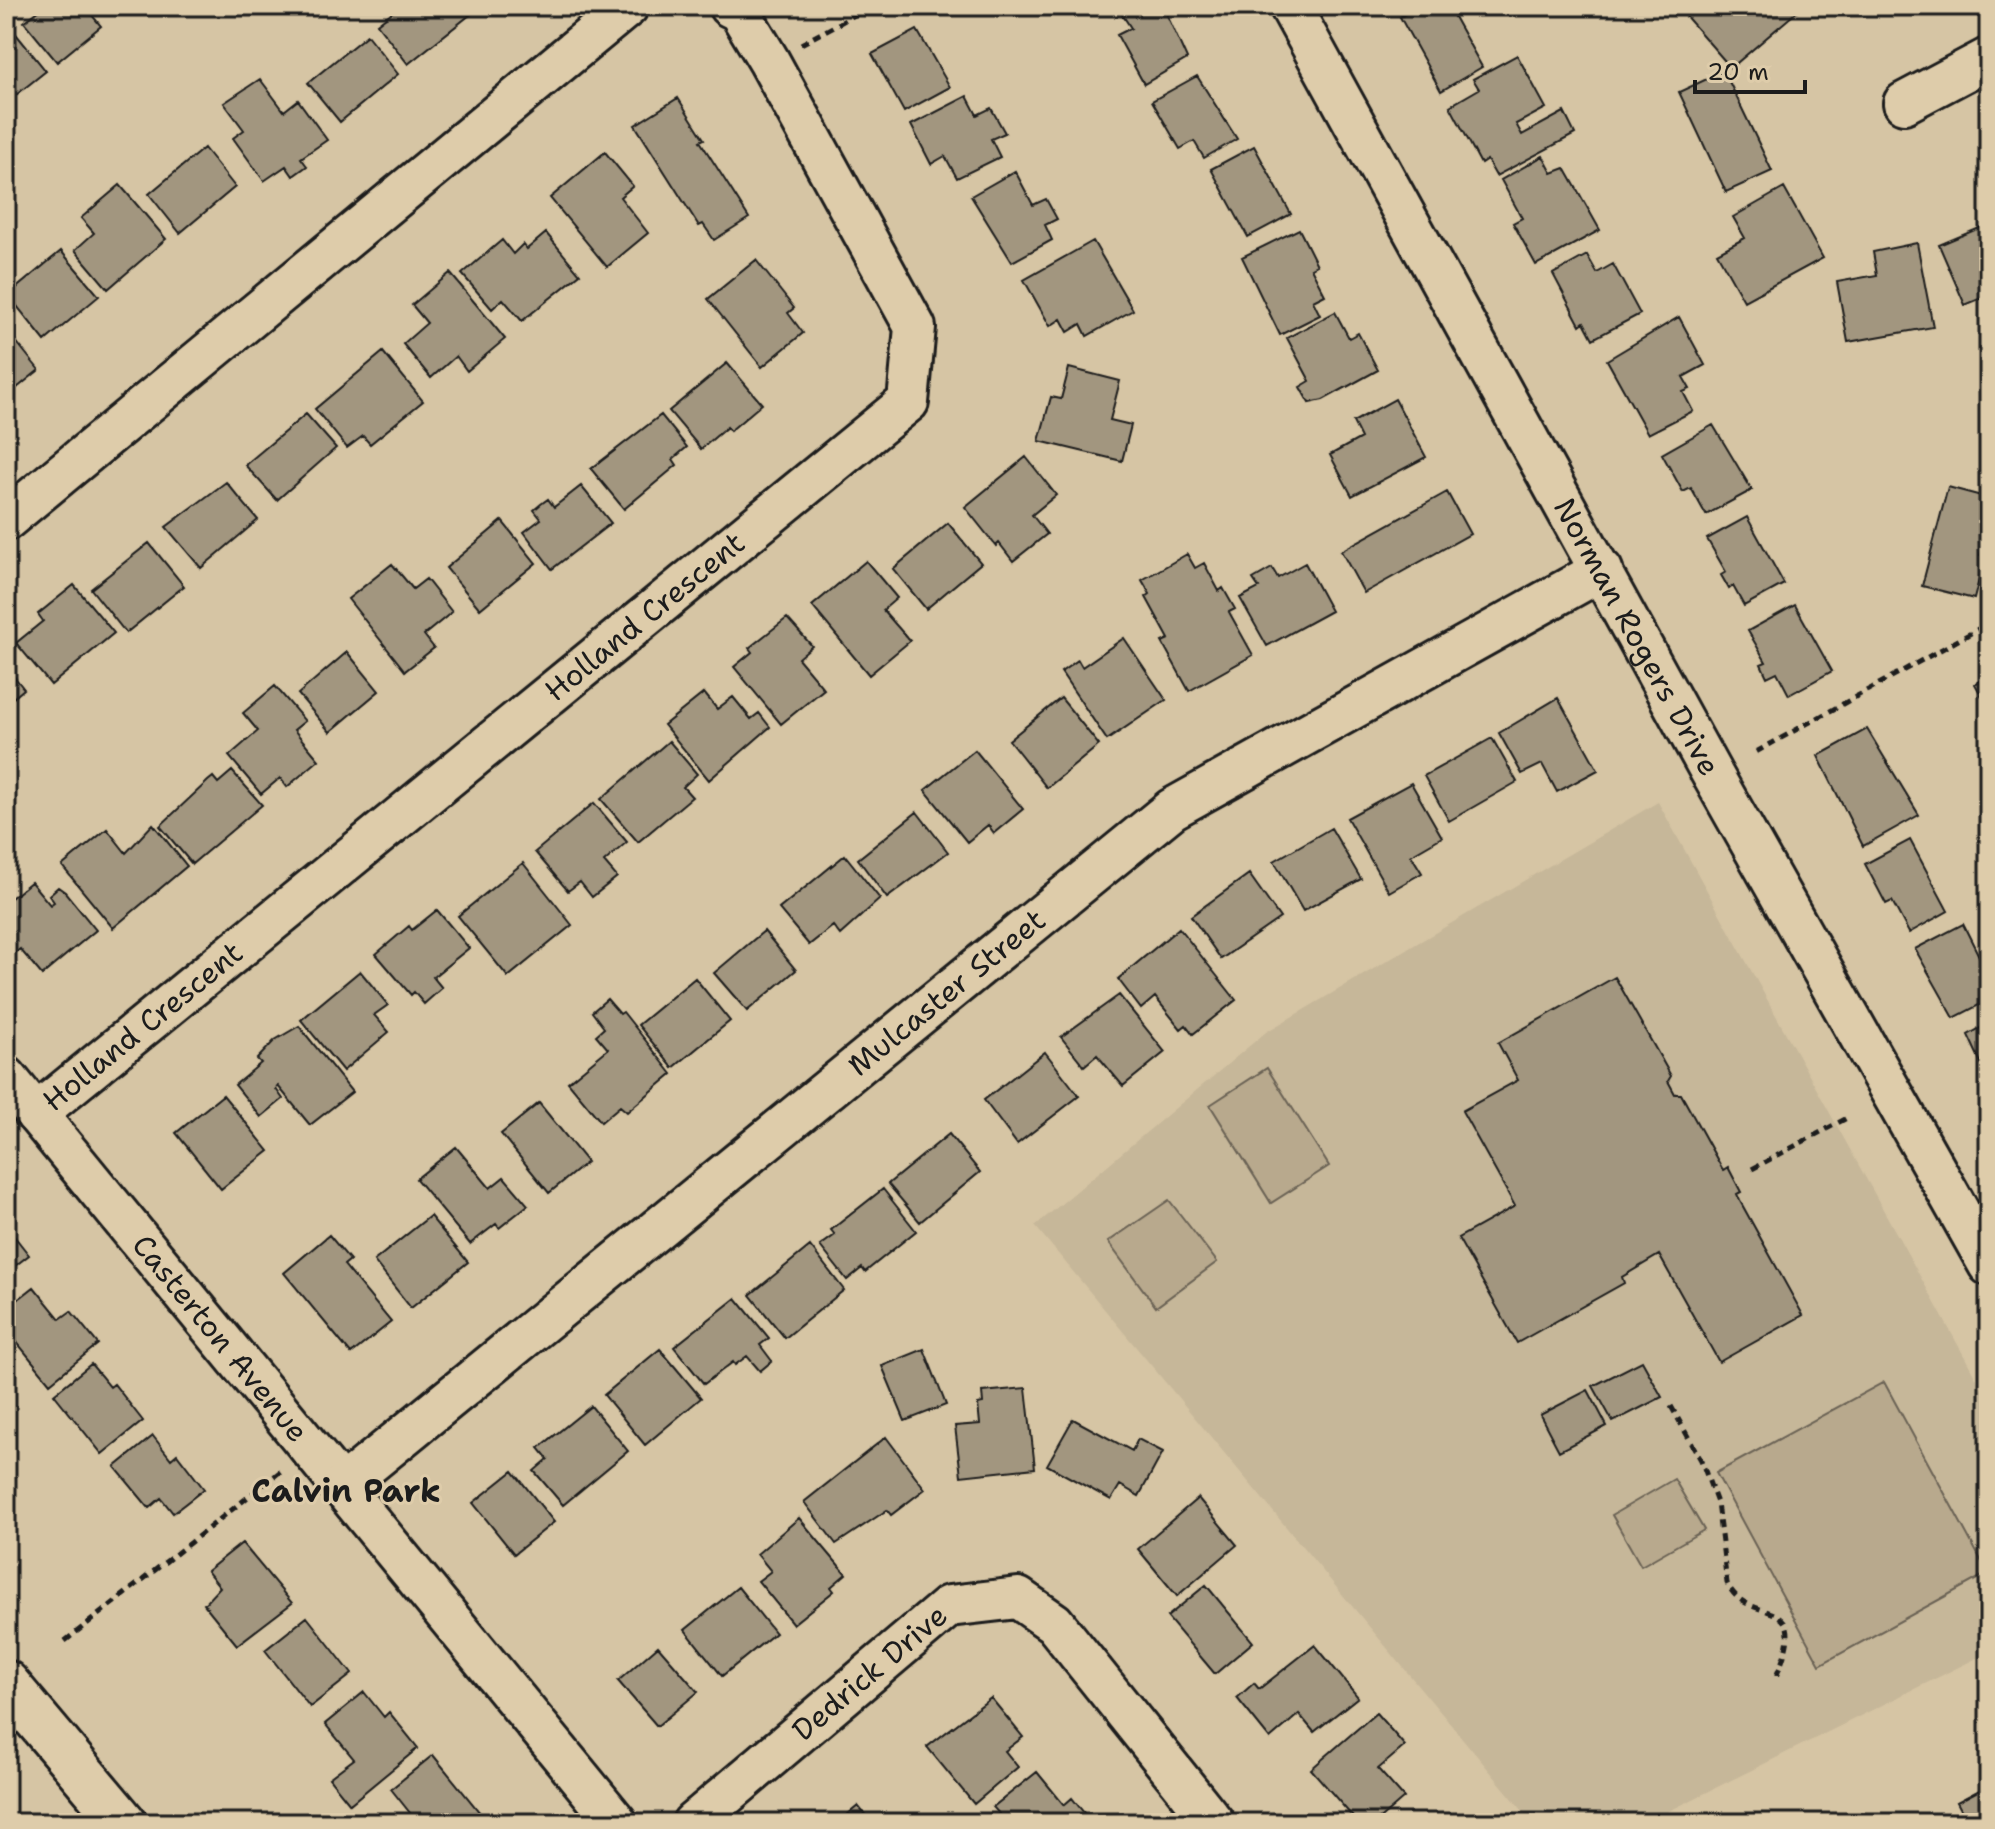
<svg xmlns="http://www.w3.org/2000/svg" width="1995" height="1829" font-family="'Shantell Sans',sans-serif">
  <style>
    .built { fill: #c6b799 }
    .green { fill: #b8a98d; stroke: #6a6254; stroke-width: 2 }
    .building { fill: #a2967f; stroke: #1c1c1c; stroke-width: 2 }
    .lines { fill: none; stroke-linecap: round; stroke-linejoin: round }
    .minor-casing { stroke: #1c1c1c; stroke-width: 46 }
    .major-casing { stroke: #1c1c1c; stroke-width: 50 }
    .path { stroke: #1c1c1c; stroke-width: 5; stroke-dasharray: 8 6; stroke-linecap: butt }
    .minor { stroke: #deccaa; stroke-width: 40 }
    .major { stroke: #deccaa; stroke-width: 44 }
    .labels { text-anchor: middle; stroke-width: 6; stroke-linejoin: round; paint-order: stroke }
    .street-label { font-size: 30px; fill: #1c1c1c; stroke: #deccaa }
    .neighbourhood-label { font-size: 32px; font-weight: bold; fill: #1c1c1c; stroke: #deccaa }
  </style>
  <rect width="100%" height="100%" fill="#d6c5a4"/>
  <filter id="ink" filterUnits="userSpaceOnUse"><feTurbulence type="fractalNoise" baseFrequency=".0125" numOctaves="2"/><feDisplacementMap in="SourceGraphic" scale="16" xChannelSelector="R" yChannelSelector="G"/><feConvolveMatrix kernelMatrix="1 2 1 2 8 2 1 2 1" color-interpolation-filters="sRGB"/></filter>
  <g filter="url(#ink)">
    <!-- built -->
    <path class="built" d="M1658 802 1989 1401V1652L1645 1823H1533L1035 1226 1266 1032Z"/>
    <!-- green -->
    <path class="green" d="M1267 1068 1329 1166 1271 1203 1210 1105Z
      M1169 1200 1217 1262 1156 1307 1108 1242Z
      M1884 1382 1988 1573 1820 1665 1716 1473Z
      M1674 1479 1704 1530 1641 1566 1612 1515Z"/>
    <!-- building -->
    <path class="building" d="M45 6H102L91 14 101 26 57 62 24 22Z
      M400 6H464L471 14 408 64 377 24Z
      M1129 6H1163L1187 59 1144 84 1117 35 1131 28 1120 11Z
      M1420 6H1448L1482 67 1441 91 1400 17Z
      M1677 6H1797L1800 9 1731 68Z
      M12 29 46 71 6 103V33Z
      M917 30 950 87 904 112 872 54Z
      M367 35 398 74 340 122 308 83Z
      M1517 55 1546 108 1516 124 1522 135 1564 112 1575 134 1496 176 1487 160 1481 164 1450 106 1479 89 1473 79Z
      M1724 71 1772 171 1726 192 1679 92Z
      M1197 76 1237 139 1204 158 1194 141 1180 149 1152 101Z
      M260 79 284 111 298 100 327 140 301 158 307 166 293 176 286 166 264 181 233 138 244 130 224 103Z
      M967 96 977 115 991 108 1005 133 991 139 1000 157 957 178 945 156 931 164 911 125Z
      M678 98 704 139 700 141 749 218 714 240 703 224 699 226 635 125Z
      M1254 146 1291 214 1248 237 1211 169Z
      M204 148 235 187 180 233 149 194Z
      M605 152 633 186 620 197 648 233 607 267 550 198Z
      M1543 156 1552 173 1565 168 1600 230 1536 265 1513 223 1522 218 1501 180Z
      M1015 171 1033 205 1046 199 1057 219 1045 225 1052 240 1012 262 971 196Z
      M120 185 166 239 108 289 75 250 94 233 81 218Z
      M1784 188 1823 258 1744 301 1717 253 1745 238 1733 217Z
      M1989 224V295L1965 305 1939 245Z
      M1299 229 1317 265 1311 268 1325 295 1313 301 1320 315 1280 335 1242 257Z
      M546 233 580 274 522 321 503 299 492 309 462 274 502 240 513 254 523 244 527 249Z
      M1093 241 1133 310 1087 336 1081 324 1068 332 1061 319 1050 326 1024 280Z
      M1917 243 1933 327 1848 342 1837 282 1877 275 1873 252Z
      M61 251 99 296 45 341 8 295Z
      M1587 255 1597 273 1613 264 1640 314 1593 339 1584 322 1580 325 1553 274Z
      M756 260 794 308 788 313 803 333 762 367 708 299Z
      M450 273 505 339 467 371 456 356 431 378 403 344 427 323 412 305Z
      M1335 312 1349 338 1358 333 1378 370 1323 400 1309 403 1300 387 1310 381 1287 338Z
      M1679 317 1705 365 1683 377 1690 389 1683 392 1693 411 1648 434 1607 360Z
      M7 330 39 370 6 397V330Z
      M383 352 423 401 370 444 363 436 347 448 315 409Z
      M727 363 762 404 730 431 727 427 701 449 669 411Z
      M1069 368 1120 381 1110 420 1131 425 1122 461 1039 441 1051 397 1061 399Z
      M1395 399 1426 457 1352 496 1330 455 1361 438 1353 422Z
      M306 414 336 448 277 500 245 465Z
      M661 415 687 447 673 459 677 465 624 509 591 469Z
      M1713 425 1752 490 1706 515 1691 488 1683 492 1662 454Z
      M1026 457 1056 495 1032 515 1047 534 1013 561 999 543 996 546 965 507Z
      M226 482 258 520 201 568 166 527Z
      M581 486 611 523 552 569 524 532 541 519 534 510 541 504 548 499 554 507Z
      M1948 487 1989 498V521L1980 555 1985 556 1974 599 1922 586Z
      M1447 492 1470 534 1364 593 1341 551Z
      M1747 517 1784 584 1744 606 1733 586 1729 589 1721 575 1726 572 1707 539Z
      M502 521 536 563 480 609 446 568Z
      M948 523 981 563 926 609 893 569Z
      M149 543 184 586 126 633 91 589Z
      M1187 554 1195 568 1204 563 1219 591 1223 588 1235 609 1229 612 1253 655 1189 691 1162 642 1169 639 1146 597 1150 594 1142 580Z
      M866 561 897 598 883 610 910 641 869 675 812 606Z
      M1305 563 1331 611 1267 646 1240 598 1259 588 1253 579 1272 568 1278 578Z
      M392 564 413 589 426 579 452 612 424 635 434 648 405 671 348 599Z
      M74 585 114 633 51 685 16 643 43 621 38 614Z
      M1795 605 1832 671 1789 695 1777 672 1767 677 1761 664 1766 662 1748 631Z
      M787 618 812 646 798 658 824 689 781 724 734 667 752 652 749 648Z
      M1124 638 1166 700 1107 740 1061 672 1078 660 1082 667Z
      M347 652 379 691 330 732 298 694Z
      M6 666 24 689 6 704Z
      M1989 676V709L1975 684Z
      M275 686 305 721 294 730 319 760 287 787 280 778 261 794 229 756 258 731 243 713Z
      M704 693 717 709 733 697 751 719 759 713 770 727 709 780 664 725Z
      M1061 698 1099 745 1047 788 1009 740Z
      M1558 698 1598 770 1557 792 1542 764 1522 774 1499 733Z
      M1867 729 1919 815 1863 846 1818 756Z
      M1492 738 1517 782 1449 821 1424 776Z
      M669 741 697 774 683 787 692 797 638 842 601 799Z
      M975 750 1023 809 994 833 988 825 967 842 925 790Z
      M232 771 262 805 192 864 160 826 208 781 213 777 218 783Z
      M1411 783 1442 837 1411 855 1422 873 1389 892 1347 818Z
      M594 803 627 842 604 862 617 877 592 897 580 882 568 891 535 852Z
      M917 812 948 852 887 898 858 859Z
      M153 824 187 866 113 928 62 866 107 829 126 853Z
      M1331 828 1361 879 1303 911 1274 861Z
      M1910 840 1948 911 1909 933 1892 901 1886 904 1865 864Z
      M845 855 880 899 840 935 833 926 809 945 779 909Z
      M523 863 572 925 508 977 458 916Z
      M1249 874 1280 918 1221 959 1191 916Z
      M31 882 50 905 54 902 49 895 58 887 65 892 96 930 42 975 20 949 14 954 6 944V902Z
      M437 910 469 948 433 977 442 988 424 1004 414 992 411 995 376 954 409 926 412 930Z
      M1963 924 1989 976V1000L1954 1018 1915 949Z
      M1179 928 1236 1000 1193 1034 1186 1025 1181 1029 1155 997 1141 1009 1118 979Z
      M764 931 796 970 747 1011 714 973Z
      M360 971 388 1005 374 1015 389 1032 343 1071 301 1020Z
      M1615 977 1671 1076 1668 1081 1675 1094H1681L1723 1170 1728 1167 1741 1192 1737 1194 1740 1201 1803 1315 1719 1362 1659 1255 1622 1277 1624 1283 1517 1343 1458 1238 1515 1206 1462 1111 1518 1080 1498 1043Z
      M695 978 730 1021 673 1068 638 1025Z
      M1119 995 1165 1052 1123 1086 1097 1055 1084 1066 1061 1037Z
      M607 999 620 1014 623 1012 627 1017 672 1074 627 1112 620 1106 601 1122 568 1082 608 1049 596 1035 604 1028 592 1012Z
      M1989 1023V1080L1968 1035Z
      M299 1026 352 1092 310 1125 278 1086 276 1089 283 1099 261 1117 235 1085 261 1063 257 1059 275 1040Z
      M1045 1052 1079 1096 1017 1144 984 1100Z
      M223 1095 269 1151 221 1189 176 1133Z
      M539 1103 587 1162 549 1193 501 1134Z
      M949 1134 980 1172 920 1222 888 1184Z
      M456 1147 490 1188 504 1177 528 1205 499 1228 496 1224 470 1244 416 1179Z
      M883 1189 916 1231 865 1272 862 1268 847 1280 820 1246 835 1235 831 1230Z
      M430 1216 468 1262 411 1308 374 1261Z
      M11 1232 29 1255 6 1273V1237Z
      M329 1235 350 1260 344 1265 391 1322 351 1354 284 1273Z
      M810 1246 844 1290 785 1338 750 1295Z
      M34 1287 60 1319 71 1311 98 1344 50 1383 6 1329V1309Z
      M736 1298 769 1338 760 1345 772 1361 760 1371 747 1356 735 1365 733 1362 704 1384 674 1347Z
      M660 1349 701 1398 645 1445 604 1395Z
      M924 1349 946 1405 905 1421 882 1366Z
      M1642 1361 1662 1397 1613 1422 1593 1386Z
      M91 1364 110 1387 114 1384 143 1421 102 1454 54 1394Z
      M1026 1388 1035 1468 961 1476 955 1426 980 1424 978 1404 983 1403 982 1392Z
      M1588 1390 1607 1426 1559 1451 1540 1415Z
      M591 1406 628 1451 563 1505 534 1471 548 1459 539 1448Z
      M1073 1419 1132 1451 1138 1439 1163 1452 1139 1496 1120 1485 1111 1500 1047 1465Z
      M153 1436 171 1459 177 1454 204 1489 173 1513 161 1498 149 1508 115 1467Z
      M886 1437 925 1489 891 1515 887 1510 836 1544 804 1502Z
      M513 1471 554 1522 514 1554 473 1503Z
      M1198 1498 1237 1545 1177 1596 1138 1549Z
      M799 1518 846 1574 831 1587 834 1591 793 1624 758 1581 771 1571 757 1554Z
      M242 1543 292 1603 237 1645 204 1604 220 1587 207 1571Z
      M1206 1585 1253 1642 1215 1674 1167 1617Z
      M738 1587 775 1633 722 1676 685 1630Z
      M307 1617 352 1674 310 1707 265 1650Z
      M1315 1645 1358 1697 1314 1732 1299 1714 1270 1739 1237 1698 1254 1683 1259 1689Z
      M658 1646 698 1692 657 1726 618 1681Z
      M364 1692 384 1717 389 1712 418 1748 350 1804 329 1778 354 1759 325 1724Z
      M991 1698 1023 1737 1005 1751 1018 1767 974 1804 927 1747Z
      M1376 1713 1405 1746 1378 1769 1404 1798 1375 1823H1358L1311 1769Z
      M433 1755 481 1814 470 1823H418L391 1789Z
      M1037 1772 1064 1805 1072 1798 1092 1823H1007L993 1807Z
      M1989 1785V1823H1968L1957 1802Z
      M858 1806 872 1823H837Z"/>
    <g class="lines">
      <!-- minor casing -->
      <g class="minor-casing">
        <g id="minor">
          <path id="s1" d="M1290 6 1712 774 1989 1265"/>
          <path d="M1904 103 1989 58"/>
          <path d="M6 520 628 6"/>
          <path id="s2" d="M6 1077 617 1823"/>
          <path id="s3" d="M36 1114 908 402 915 327 769 61 739 11 729 6"/>
          <path id="s4" d="M341 1487 1172 809 1602 570"/>
          <path id="s5" d="M693 1823 949 1606 1018 1598 1054 1623 1214 1823"/>
        </g>
      </g>
      <!-- major casing -->
      <g class="major-casing">
        <path id="major" d="M6 1683 124 1823"/>
      </g>
      <!-- path -->
      <path class="path" d="M801 44 871 6
        M1756 752 1989 623
        M1752 1169 1847 1118
        M1671 1406 1701 1460 1717 1503 1727 1583C1749 1630 1817 1587 1774 1681
        M65 1641 281 1471"/>
      <!-- minor -->
      <use href="#minor" class="minor"/>
      <!-- major -->
      <use href="#major" class="major"/>
    </g>
  </g>
  <g class="labels">
    <!-- street labels -->
    <g class="street-label">
      <text dy="10" stroke="none"><textPath href="#s3" startOffset="786">Holland Crescent</textPath></text>
      <text dy="10" stroke="none"><textPath href="#s1" startOffset="720">Norman Rogers Drive</textPath></text>
      <text dy="10" stroke="none"><textPath href="#s4" startOffset="782">Mulcaster Street</textPath></text>
      <text dy="10" stroke="none"><textPath href="#s3" startOffset="138">Holland Crescent</textPath></text>
      <text dy="10" stroke="none"><textPath href="#s2" startOffset="338">Casterton Avenue</textPath></text>
      <text dy="10" stroke="none"><textPath href="#s5" startOffset="232">Dedrick Drive</textPath></text>
    </g>
    <!-- neighbourhood labels -->
    <g class="neighbourhood-label">
      <text x="346" y="1502">Calvin Park</text>
    </g>
  </g>
  <!-- margin -->
  <rect width="1995" height="1829" fill="none" stroke="#deccaa" stroke-width="32"/>
  <rect x="16" y="16" width="1963" height="1797" fill="none" stroke="#1c1c1c" stroke-width="3" filter="url(#ink)"/>
  <!-- scale -->
  <path d="M1695 80v12h110v-12" fill="none" stroke="#1c1c1c" stroke-width="4"/>
  <text x="1707" y="80" font-size="24" fill="#1c1c1c" stroke="#deccaa" stroke-width="6" paint-order="stroke">20 m</text>
</svg>
